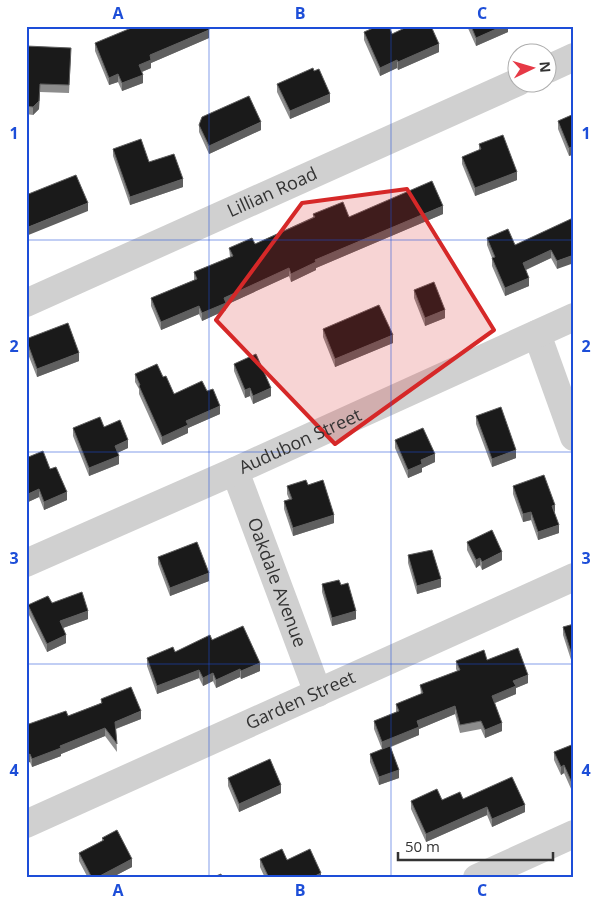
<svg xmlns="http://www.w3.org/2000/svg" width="600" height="904" font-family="'Open Sans',sans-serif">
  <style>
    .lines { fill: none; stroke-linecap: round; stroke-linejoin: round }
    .minor { stroke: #d0d0d0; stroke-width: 28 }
    .wall { fill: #8c8c8c }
    .shaded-wall { fill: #5f5f5f }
    .building { fill: #1a1a1a; stroke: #5f5f5f }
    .marked { fill: #d62828; fill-opacity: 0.2; stroke: #d62828; stroke-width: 4; stroke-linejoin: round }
    .grid { fill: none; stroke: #1d4ed8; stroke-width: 1; stroke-opacity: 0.55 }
    .labels { text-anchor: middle; stroke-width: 5; stroke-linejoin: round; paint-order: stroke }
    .street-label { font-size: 18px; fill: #333; stroke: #fff }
    .neatline { fill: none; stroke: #1d4ed8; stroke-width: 2 }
    .grid-label { font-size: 16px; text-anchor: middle; font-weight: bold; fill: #1d4ed8 }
  </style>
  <rect width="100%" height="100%" fill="#fff"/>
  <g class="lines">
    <!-- minor -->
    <g class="minor">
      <path d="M548 69 574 57"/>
      <path id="s1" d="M26 303 518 82"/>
      <path d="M537 334 574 437"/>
      <path id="s2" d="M235 471 318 693"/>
      <path id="s3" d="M26 563 235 471 574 317"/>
      <path id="s4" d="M26 824 574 577"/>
      <path d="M477 878 574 834"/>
    </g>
  </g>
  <!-- wall -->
  <path class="wall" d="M467 26H511L508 27V32L476 46Z
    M364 32 392 34 439 52 398 70 397 68 380 76 364 40Z
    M209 38 151 63V68L142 72 143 83 122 91 118 82 109 85 95 51V43Z
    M26 46 71 56 69 93 40 92 39 109 33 115 26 114Z
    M277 84 330 102 290 119 277 92Z
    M574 114V154L569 156 558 129V121Z
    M199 125 261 130 209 154 199 132Z
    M479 144 517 180 475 196 462 164V157L479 150Z
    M113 149 149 162 183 187 130 205 113 156Z
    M313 214 349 217 443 214 316 268V270L291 282 289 276 226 305V310L202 321 199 314 161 330 151 306V298L194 280V272L230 257 229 248 255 244 313 217Z
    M572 216H574L557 269 551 258 526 270 529 286 505 296 492 266V258L487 245V238L515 245 572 219Z
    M414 290 445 318 425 326 414 298Z
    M323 329 393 343 335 367 323 337Z
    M26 339 79 361 37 377 26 349Z
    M234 364 271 396 253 404 250 396 245 398 234 371Z
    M135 374 163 377 174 394 207 391 220 414 188 428V433L162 445 139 394V389L135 382Z
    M476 416 516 458 492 467 476 424Z
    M104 427 128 448 117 453 119 464 89 476 73 436V428Z
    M395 440 435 462 422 468V472L408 478 395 448Z
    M50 469 67 500 44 510 39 497 26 503Z
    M308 485 334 523 293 536 284 509V501L289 499 287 494V486Z
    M513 486 559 533 538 540 531 520 523 522 513 494Z
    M467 542 502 560 482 570 480 565 476 568 467 550Z
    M408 555 441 587 417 594 408 563Z
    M158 557 209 581 170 596 158 564Z
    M322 584 341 585 356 619 332 626 322 592Z
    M52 603 88 619 63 628 66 643 47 652 28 613V605Z
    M574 624V669L563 635V627Z
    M212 640 260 671 241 679 240 677 216 688 213 681 203 686 199 678 157 694 147 666V658L175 652Z
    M487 660 528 683 516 688V694L495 703 502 731 485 738 481 729 460 733 455 714 419 729V735L391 747 399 778 379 785 370 762V754L382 749 374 729V721L396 712V704L421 694 420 685 457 671 456 669V661Z
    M101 699 141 719 116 729 117 752 105 736 61 754V756L32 767 30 762 26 763V725L68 716 101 703Z
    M574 744 572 791 564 773 561 775 554 760V752Z
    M228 778 281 793 239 812 228 786Z
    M463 799 525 812 492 827 487 815 426 842 411 809V801Z
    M102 838 132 867 111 878H88L79 861V853L102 841Z
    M260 859 287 860 321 878H265L260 867Z"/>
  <!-- shaded-wall -->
  <path class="shaded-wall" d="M503 26H511L508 27V32L476 46V38Z
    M209 30V38L151 63V68L139 73V65L150 55Z
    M439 44V52L398 70V62Z
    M397 60V68L380 76V68Z
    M118 74V82L109 85V78Z
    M143 75V83L122 91V83Z
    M40 84 39 109 33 115V107Z
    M330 94V102L290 119V111Z
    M261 122V130L209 154V146Z
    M574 146V154L569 156V148Z
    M517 172V180L475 196V188Z
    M183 179V187L130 205V197Z
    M88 203V211L26 236V228Z
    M443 206V214L316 268V270L291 282V274L315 260Z
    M551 250V258L523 271V263Z
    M574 255V263L557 269V261Z
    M289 268V276L226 305V310L202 321V313L224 298Z
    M529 278V286L505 296V288Z
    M199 306V314L161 330V322Z
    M445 310V318L425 326V318Z
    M393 335V343L335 367V359Z
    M79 353V361L37 377V369Z
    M250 388V396L245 398V390Z
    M271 388V396L253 404V396Z
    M220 406V414L188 428V433L162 445V437L186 421Z
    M128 440V448L115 454V446Z
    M516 450V458L492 467V459Z
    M435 454V462L422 468V472L408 478V470L421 460Z
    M119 456V464L89 476V468Z
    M39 489V497L26 503V495Z
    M67 492V500L44 510V502Z
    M555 505V513L552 506Z
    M531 512V520L523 522V514Z
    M334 515V523L293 536V528Z
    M559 525V533L538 540V532Z
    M502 552V560L482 570V562Z
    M480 558V565L476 568V560Z
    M209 573V581L170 596V588Z
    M441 579V587L417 594V586Z
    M88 611V619L60 629V621Z
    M356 611V619L332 626V618Z
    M66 635V643L47 652V644Z
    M260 663V671L241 679V671Z
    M240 669V677L216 688V680Z
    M199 670V678L157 694V686Z
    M213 673V681L203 686V678Z
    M528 675V683L516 688V694L492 704V696L513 681Z
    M455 706V714L419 729V735L382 750V742L417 721Z
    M141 711V719L115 729V722Z
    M502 723V731L485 738V730Z
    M105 728V736L61 754V756L32 767V759L60 746Z
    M30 754V762L26 763V756Z
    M564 765V773L561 775V767Z
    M399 770V778L379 785V777Z
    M574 782V790L572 791V783Z
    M281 785V793L239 812V804Z
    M525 805V812L492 827V819Z
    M487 807V815L426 842V834Z
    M132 859V867L111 878H96Z
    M321 873V878H311Z"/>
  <!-- building -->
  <path class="building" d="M136 26H207L209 30 150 55 151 60 139 65 143 75 122 83 118 74 109 78 95 43Z
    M378 26H389L392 34 409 26H431L439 44 398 62 397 60 380 68 364 32Z
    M471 26H503L476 38Z
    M26 46 71 48 69 85 40 84 39 101 33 107 26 106Z
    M313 68 314 71 319 69 330 94 290 111 277 84Z
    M249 96 261 122 209 146 199 125 202 117Z
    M574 114V146L569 148 558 121Z
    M503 135 517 172 475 188 462 157 481 149 479 144Z
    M141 139 149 162 174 154 183 179 130 197 113 149Z
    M76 175 88 203 26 228V195Z
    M432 181 443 206 315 260 316 262 291 274 289 268 224 298 226 303 202 313 199 306 161 322 151 298 197 279 194 272 233 256 229 248 252 238 255 244 315 217 313 214 343 202 349 217Z
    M572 216H574V255L557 261 551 250 523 263 529 278 505 288 492 258 495 257 487 238 508 229 515 245 573 218Z
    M434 282 445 310 425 318 414 290Z
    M379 305 393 335 335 359 323 329Z
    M68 323 79 353 37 369 26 339Z
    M256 354 271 388 253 396 250 388 245 390 234 364Z
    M157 364 163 377 166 376 174 394 202 381 207 391 213 389 220 406 186 421 188 425 162 437 139 386 140 385 135 374Z
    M501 407 516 450 492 459 476 416Z
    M100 417 104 427 120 420 128 440 115 446 119 456 89 468 73 428Z
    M423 428 435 454 421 460 422 464 408 470 395 440Z
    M43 451 50 469 56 467 67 492 44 502 39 489 26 495V458Z
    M544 475 555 505 552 506 559 525 538 532 531 512 523 514 513 486Z
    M306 480 308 485 323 480 334 515 293 528 284 501 292 499 287 486Z
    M492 530 502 552 482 562 480 558 476 560 467 542Z
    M197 542 209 573 170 588 158 557Z
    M432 550 441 579 417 586 408 555Z
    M339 580 341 585 348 583 356 611 332 618 322 584Z
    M82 592 88 611 60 621 66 635 47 644 28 605 48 596 52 603Z
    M574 624V661L563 627Z
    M243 626 260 663 241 671 240 669 216 680 213 673 203 678 199 670 157 686 147 658 173 647 175 652 210 635 212 640Z
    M518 648 528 675 513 681 516 686 492 696 502 723 485 730 481 721 460 725 455 706 417 721 419 727 382 742 374 721 399 711 396 704 423 693 420 685 460 670 456 661 484 650 487 660Z
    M131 687 141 711 115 722 117 744 105 728 60 746 61 748 32 759 30 754 26 756V734H28L26 728V725L66 711 68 716 102 703 101 699Z
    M574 744V782L572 783 564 765 561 767 554 752Z
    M390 746 399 770 379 777 370 754Z
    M270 759 281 785 239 804 228 778Z
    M512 777 525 805 492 819 487 807 426 834 411 801 437 789 442 800 460 792 463 799Z
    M117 830 132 859 96 878H92L79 853 104 840 102 838Z
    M282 849 287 860 310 849 321 873 311 878H269L260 859Z
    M221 874 222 878H211Z"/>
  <!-- marked area -->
  <path class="marked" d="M407 189 494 330 335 444 216 320 302 203Z"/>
  <!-- grid -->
  <path class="grid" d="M209 26V878M391 26V878M26 240H574M26 452H574M26 664H574"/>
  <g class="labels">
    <!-- street labels -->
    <g class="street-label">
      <text dy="6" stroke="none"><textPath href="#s1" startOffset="270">Lillian Road</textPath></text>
      <text dy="6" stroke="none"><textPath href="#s3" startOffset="300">Audubon Street</textPath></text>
      <text dy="6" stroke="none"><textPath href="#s2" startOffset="119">Oakdale Avenue</textPath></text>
      <text dy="6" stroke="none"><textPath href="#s4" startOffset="301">Garden Street</textPath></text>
    </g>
  </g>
  <!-- border -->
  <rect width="600" height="904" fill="none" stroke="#ffffff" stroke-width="55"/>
  <!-- north arrow -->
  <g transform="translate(532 68) rotate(85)"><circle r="24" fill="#ffffff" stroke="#adadad"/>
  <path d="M0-4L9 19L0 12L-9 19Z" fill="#e63946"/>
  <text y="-8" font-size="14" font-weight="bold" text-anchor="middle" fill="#333333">N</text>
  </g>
  <!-- scale -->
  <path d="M398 852v8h155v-8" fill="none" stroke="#333333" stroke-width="2.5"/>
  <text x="405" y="852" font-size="15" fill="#333333" stroke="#ffffff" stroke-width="4" paint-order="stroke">50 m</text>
  <rect x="28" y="28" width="544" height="848" class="neatline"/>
  <g class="grid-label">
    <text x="118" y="19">A</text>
    <text x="300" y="19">B</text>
    <text x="482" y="19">C</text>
    <text x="14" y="139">1</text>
    <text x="586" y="139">1</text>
    <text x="14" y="352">2</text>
    <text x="586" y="352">2</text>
    <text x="14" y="564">3</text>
    <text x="586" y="564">3</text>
    <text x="14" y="776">4</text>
    <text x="586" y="776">4</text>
    <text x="118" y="896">A</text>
    <text x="300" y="896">B</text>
    <text x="482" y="896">C</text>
  </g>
</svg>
